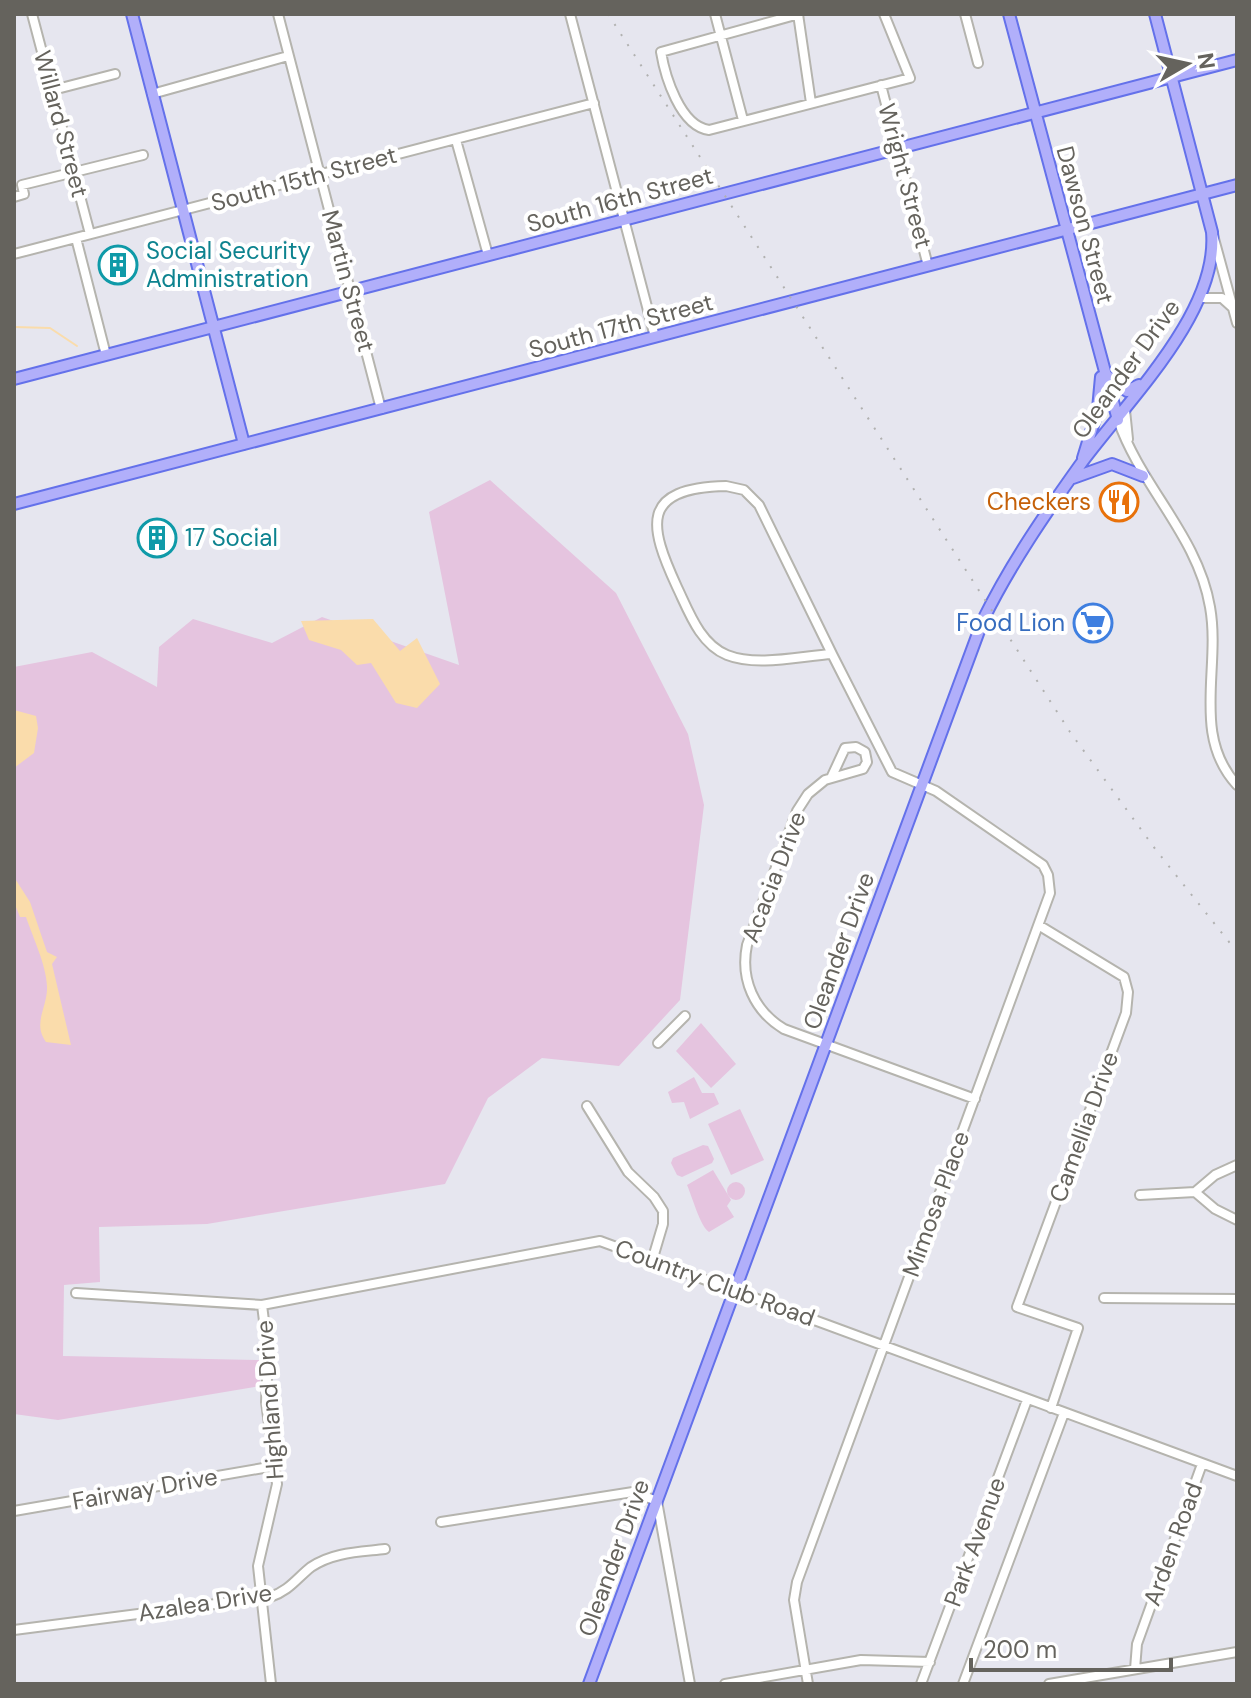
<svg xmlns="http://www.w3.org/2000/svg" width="1251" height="1698" font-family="'DM Sans',sans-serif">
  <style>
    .green { fill: #e5c4df }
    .water { fill: #fadcab }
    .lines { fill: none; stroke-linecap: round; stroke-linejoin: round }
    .stream { stroke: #fadcab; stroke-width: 2 }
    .minor-casing { stroke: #b5b4ae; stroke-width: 12 }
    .major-casing { stroke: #6471ea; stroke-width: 14 }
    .minor { stroke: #fff; stroke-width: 8 }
    .major { stroke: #b1affa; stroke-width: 10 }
    .rail { stroke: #b1b1b0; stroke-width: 2; stroke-dasharray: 2 10; stroke-linecap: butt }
    .labels { text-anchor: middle; stroke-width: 8; stroke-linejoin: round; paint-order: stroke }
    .street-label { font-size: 24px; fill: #65635d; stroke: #fff }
    .culture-label { font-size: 24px; fill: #0d838f; stroke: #fff; text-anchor: start }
    .food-label { font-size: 24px; fill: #c56008; stroke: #fff; text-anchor: end }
    .shop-label { font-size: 24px; fill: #366cbe; stroke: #fff; text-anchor: end }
  </style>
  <rect width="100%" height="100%" fill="#e6e6ef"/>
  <!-- green -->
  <path class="green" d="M490 480 616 593 688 734 704 805 680 1000 619 1066 542 1058 488 1098 445 1184 207 1224 99 1227 100 1282 64 1285 63 1356 260 1360V1386L58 1420 14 1414V667L92 652 157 687 159 647 193 619 272 643 322 617 459 665 429 512Z
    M701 1023 736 1064 711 1088 676 1051Z
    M694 1077 702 1093H714L719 1104 690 1119 684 1102 672 1103 668 1092Z
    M740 1109 764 1160 731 1175 708 1124Z
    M703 1145 708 1146 714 1159 712 1163 682 1177 677 1175 671 1163 673 1158Z
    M713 1170 731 1200 727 1206 734 1217 709 1232C700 1226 692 1196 687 1185Z
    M727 1191a9 9 0 1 1 18 0a9 9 0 1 1-18 0Z"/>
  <!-- water -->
  <path class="water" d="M373 619 400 651 417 638 440 684 417 708 396 703 371 663 357 665 341 650 309 640 301 621Z
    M14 710 36 716 38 728 34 753 14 768Z
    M14 877 30 902 47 952 57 957 52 964 71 1045 46 1042C32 1023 48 1007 47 986 46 964 33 938 26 917H20L14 902Z"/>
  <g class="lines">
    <!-- stream -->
    <path class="stream" d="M14 327 50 328 77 346"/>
    <!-- minor casing -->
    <g class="minor-casing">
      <path id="minor" d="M32 14 90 234
        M278 14 381 409
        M570 14 655 337
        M715 14 743 120
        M798 14 811 103
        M799 14 661 52C665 76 680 126 709 130L910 78 884 14
        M965 14 978 63
        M881 85 928 266
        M53 90 115 74
        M152 94 288 56
        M456 140 488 255
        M14 197 24 194 22 185 143 155
        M1213 235 1237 323
        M76 238 106 355
        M14 254 594 103
        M1201 298H1222L1232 307
        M1125 410 1128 439
        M1118 420C1141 487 1198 536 1210 607 1221 668 1191 735 1237 785
        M726 486 744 490 759 505 832 654C801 656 757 667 727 655 700 644 689 612 677 587 649 526 639 488 726 486Z
        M832 776 845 748 856 747 865 752 867 762 863 769 825 780 808 794 797 811 747 945C740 979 754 1011 784 1029L975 1099
        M1040 926 1124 977 1128 992 1126 1013 1017 1307 1078 1328 1051 1408
        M658 1043 685 1016
        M587 1106 628 1172 654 1197 663 1211V1224L652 1261
        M1195 1192 1215 1209 1237 1220
        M1140 1195 1195 1192 1215 1175 1237 1165
        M76 1293 262 1305 600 1241 1237 1476
        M1104 1298 1237 1299
        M262 1305 268 1353 266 1402 277 1484 258 1566 271 1684
        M14 1511 275 1466
        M441 1522 633 1492 657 1501 690 1684
        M14 1630 270 1597C289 1591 297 1578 311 1567 333 1552 360 1552 385 1549
        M1135 1669 1137 1644 1202 1464
        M725 1684 861 1660 930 1662
        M808 1684 794 1600 797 1582 1050 893 1048 875 1043 865 936 791 892 772 832 654
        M921 1684 1027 1400
        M963 1684 1064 1413
        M1049 1684 1237 1652"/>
    </g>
    <!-- major casing -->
    <g class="major-casing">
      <path id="major" d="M132 14 244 444
        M1009 14 1118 420
        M1106 375 1127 391 1139 385
        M14 379 1237 60
        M1083 458 1098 409 1101 377
        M1073 478 1112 464 1143 476
        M14 504 1237 185
        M589 1684 983 620C1010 565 1045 514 1080 465 1126 402 1219 313 1212 232L1155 14"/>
    </g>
    <!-- minor -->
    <use href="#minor" class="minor"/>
    <!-- major -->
    <use href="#major" class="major"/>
    <!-- rail -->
    <path class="rail" d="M608 14 1070 732 1156 850 1237 952"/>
  </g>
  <!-- icons -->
  <defs>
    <g id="building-ring" transform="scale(2)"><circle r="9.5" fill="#fff" stroke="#0f9aa8" stroke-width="1.5"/><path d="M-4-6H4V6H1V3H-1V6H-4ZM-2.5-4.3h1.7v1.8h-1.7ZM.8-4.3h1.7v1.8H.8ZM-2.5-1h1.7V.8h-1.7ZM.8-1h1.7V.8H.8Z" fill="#0f9aa8"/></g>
    <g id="restaurant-ring" transform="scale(2)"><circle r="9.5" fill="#fff" stroke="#e8710a" stroke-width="1.5"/><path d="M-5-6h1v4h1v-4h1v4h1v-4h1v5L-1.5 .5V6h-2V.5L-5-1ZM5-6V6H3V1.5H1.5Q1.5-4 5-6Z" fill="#e8710a"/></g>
    <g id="supermarket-ring" transform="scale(2)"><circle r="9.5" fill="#fff" stroke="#3f7fe0" stroke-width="1.5"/><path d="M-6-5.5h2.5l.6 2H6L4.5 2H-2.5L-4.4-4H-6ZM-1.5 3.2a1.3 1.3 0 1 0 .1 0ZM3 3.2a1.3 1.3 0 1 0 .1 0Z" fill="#3f7fe0"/></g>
  </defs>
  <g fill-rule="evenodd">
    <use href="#building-ring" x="118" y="265"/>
    <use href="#restaurant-ring" x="1119" y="502"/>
    <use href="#building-ring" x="157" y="538"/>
    <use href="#supermarket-ring" x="1093" y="623"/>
  </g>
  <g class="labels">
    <!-- street labels -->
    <g class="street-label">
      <text transform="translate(61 124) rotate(75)" y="8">Willard Street</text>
      <text transform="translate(905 176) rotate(75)" y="8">Wright Street</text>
      <text transform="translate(304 179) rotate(-15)" y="8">South 15th Street</text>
      <text transform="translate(620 200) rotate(-15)" y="8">South 16th Street</text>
      <text transform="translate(1085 225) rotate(75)" y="8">Dawson Street</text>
      <text transform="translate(348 281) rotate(75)" y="8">Martin Street</text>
      <text transform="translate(621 326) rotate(-15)" y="8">South 17th Street</text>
      <text transform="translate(1126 369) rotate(-54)" y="8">Oleander Drive</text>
      <text transform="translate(774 877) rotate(-69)" y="8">Acacia Drive</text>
      <text transform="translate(839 951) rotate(-70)" y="8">Oleander Drive</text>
      <text transform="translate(1084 1127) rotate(-70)" y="8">Camellia Drive</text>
      <text transform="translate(936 1204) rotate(-70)" y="8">Mimosa Place</text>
      <text transform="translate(715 1283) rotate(20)" y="8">Country Club Road</text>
      <text transform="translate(270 1400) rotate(-94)" y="8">Highland Drive</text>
      <text transform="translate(145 1489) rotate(-10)" y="8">Fairway Drive</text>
      <text transform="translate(975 1542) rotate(-70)" y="8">Park Avenue</text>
      <text transform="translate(1173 1544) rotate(-70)" y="8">Arden Road</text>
      <text transform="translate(614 1558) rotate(-70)" y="8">Oleander Drive</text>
      <text transform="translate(205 1603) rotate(-9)" y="8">Azalea Drive</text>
    </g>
    <!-- culture labels -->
    <g class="culture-label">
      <text x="146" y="259">Social Security<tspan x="146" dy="28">Administration</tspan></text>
      <text x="185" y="546">17 Social</text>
    </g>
    <!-- food labels -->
    <g class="food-label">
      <text x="1091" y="510">Checkers</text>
    </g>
    <!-- shop labels -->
    <g class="shop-label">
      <text x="1065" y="631">Food Lion</text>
    </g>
  </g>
  <!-- border -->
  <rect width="1251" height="1698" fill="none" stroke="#65635d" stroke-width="32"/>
  <!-- north arrow -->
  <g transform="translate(1187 64) rotate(81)" stroke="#ffffff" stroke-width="6" paint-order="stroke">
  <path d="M0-6L14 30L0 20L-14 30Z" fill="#65635d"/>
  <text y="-12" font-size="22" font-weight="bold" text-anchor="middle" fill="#65635d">N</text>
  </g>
  <!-- scale -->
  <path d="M971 1658v12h200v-12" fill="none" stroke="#65635d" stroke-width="4"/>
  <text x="983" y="1658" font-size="24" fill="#65635d" stroke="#ffffff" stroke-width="6" paint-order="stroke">200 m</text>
</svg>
